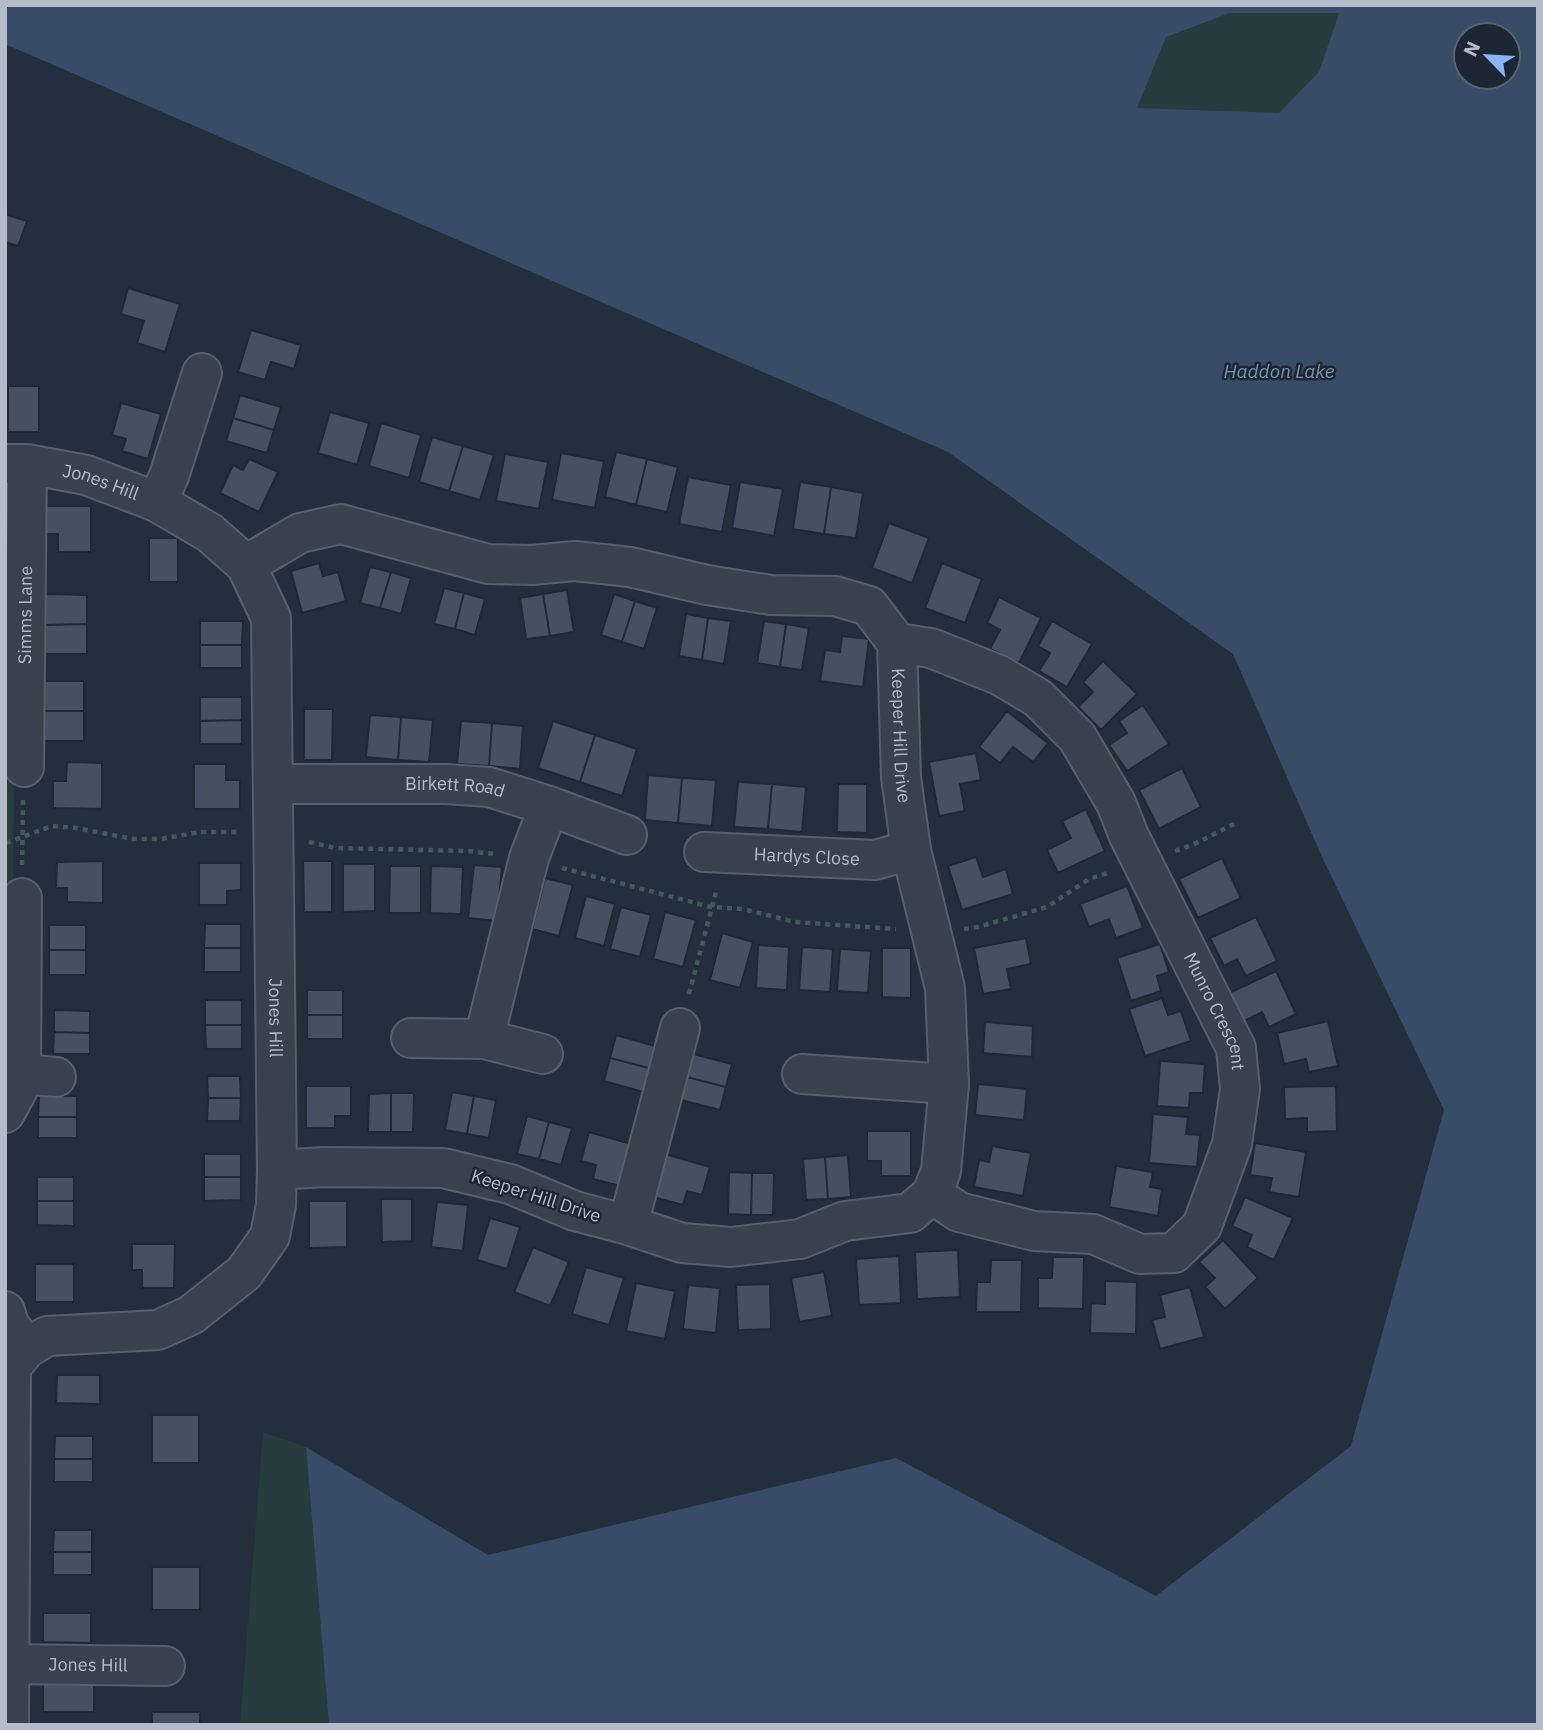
<svg xmlns="http://www.w3.org/2000/svg" width="1543" height="1730" font-family="'IBM Plex Sans',sans-serif">
  <style>
    .green { fill: #263c3f }
    .water { fill: #394c67; fill-rule: evenodd }
    .building { fill: #455162; stroke: #1f2835; stroke-width: 2 }
    .lines { fill: none; stroke-linecap: round; stroke-linejoin: round }
    .minor-casing { stroke: #565f6c; stroke-width: 42 }
    .path { stroke: #44595c; stroke-width: 4.5; stroke-dasharray: 5 5; stroke-linecap: butt }
    .minor { stroke: #38414e; stroke-width: 38 }
    .labels { text-anchor: middle; stroke-width: 5; stroke-linejoin: round; paint-order: stroke }
    .street-label { font-size: 18px; fill: #b4bcc9; stroke: #1d2633 }
    .water-label { font-size: 19px; font-style: italic; fill: #7c92b1; stroke: #1d2633 }
  </style>
  <rect width="100%" height="100%" fill="#242f3e"/>
  <!-- green -->
  <path class="green" d="M1230 13H1339L1319 72 1279 114 1137 108 1166 37Z
    M5 487H16L12 1071 5 1081Z
    M263 1432 306 1447 329 1725H240Z"/>
  <!-- water -->
  <path class="water" d="M5 5H1538V1725H329L306 1447 488 1555 896 1458 1156 1596 1351 1446 1444 1110 1323 859 1233 654 948 452 5 44ZM1230 13H1339L1319 72 1279 113 1137 108 1166 37ZM1466 35H1508V77H1466Z"/>
  <!-- building -->
  <path class="building" d="M5 214 27 221 18 246 5 242Z
    M128 288 180 304 165 352 137 343 144 321 121 314Z
    M251 330 301 345 294 369 271 362 265 380 238 372Z
    M8 386H39V432H8Z
    M240 395 281 407 274 430 233 418Z
    M121 403 161 414 148 459 122 451 126 439 112 435Z
    M330 412 369 423 357 465 318 453Z
    M233 418 274 430 267 453 226 441Z
    M381 423 421 435 409 478 369 466Z
    M432 437 463 446 449 491 419 482Z
    M463 446 494 455 480 500 449 491Z
    M616 452 647 459 636 505 605 497Z
    M561 453 604 461 595 508 552 500Z
    M505 454 548 462 539 509 496 501Z
    M249 459 278 472 259 512 220 493 233 465 243 470Z
    M647 459 678 467 667 512 636 505Z
    M688 477 731 485 722 532 679 524Z
    M740 482 783 489 774 536 732 528Z
    M800 482 831 487 824 534 793 529Z
    M831 487 863 493 856 538 824 534Z
    M45 506H91V552H58V534H45Z
    M889 523 929 538 912 583 872 568Z
    M149 538H178V582H149Z
    M319 563 323 576 338 572 346 601 302 613 291 571Z
    M942 563 982 579 965 623 925 608Z
    M370 567 391 572 380 608 360 603Z
    M391 572 411 578 401 614 380 608Z
    M444 588 464 593 455 629 434 624Z
    M567 590 574 632 550 636 543 594Z
    M464 593 485 599 475 635 455 629Z
    M45 594 87 595V624L45 625Z
    M543 594 550 636 526 639 520 598Z
    M614 594 635 601 622 642 601 635Z
    M999 597 1041 618 1019 663 990 649 1000 630 987 623Z
    M635 601 657 608 644 649 622 642Z
    M686 614 708 618 702 660 679 656Z
    M708 618 731 621 724 664 702 660Z
    M200 621H243L242 645H200Z
    M764 621 786 624 780 667 757 663Z
    M1052 621 1092 644 1067 687 1039 671 1050 653 1038 646Z
    M87 624V654H45V625Z
    M786 624 809 628 802 670 780 667Z
    M842 636 869 639 863 687 820 681 825 650 840 652Z
    M200 645H242V668H200Z
    M1103 661 1137 694 1101 730 1078 707 1093 692 1083 682Z
    M42 681H84V711H42Z
    M200 697H242V720L200 721Z
    M1143 705 1169 744 1127 771 1109 745 1127 733 1119 721Z
    M304 709H333L332 760H304Z
    M42 711H84V741H42Z
    M1007 711 1048 743 1033 762 1013 747 1000 763 979 747Z
    M370 715 401 717 398 760 366 757Z
    M401 717 433 720 429 762 398 760Z
    M242 720V744H200V721Z
    M461 721 492 723 489 766 457 764Z
    M553 721 595 735 580 782 538 768Z
    M492 723 523 726 520 769 489 766Z
    M595 735 637 749 622 796 580 782Z
    M976 753 981 780 960 784 965 811 939 816 929 762Z
    M67 762 102 763V809L53 808V781H66Z
    M194 764H226V780H240V809H194Z
    M1182 768 1201 807 1159 829 1139 790Z
    M648 775 682 778 678 823 645 820Z
    M682 778 716 780 712 826 678 823Z
    M738 782 772 784 768 829 734 827Z
    M772 784 806 787 802 832 768 829Z
    M838 784H867V833L837 832Z
    M1086 809 1105 851 1058 873 1047 850 1071 838 1062 821Z
    M976 857 983 877 1006 869 1013 894 962 910 948 866Z
    M1222 858 1241 898 1198 918 1179 879Z
    M103 861V903L67 902V888H56L57 862Z
    M303 861H332V912H304Z
    M199 863H241V890L227 891V905H199Z
    M343 864H375V911L343 912Z
    M474 865 502 867 497 921 468 918Z
    M390 866H421V913H389Z
    M431 866 463 867 461 914 430 913Z
    M545 878 573 885 559 936 532 929Z
    M1127 886 1143 928 1116 938 1109 919 1089 927 1080 904Z
    M586 896 615 904 604 946 575 938Z
    M621 907 651 915 640 957 610 949Z
    M665 912 696 920 683 967 653 959Z
    M1256 917 1277 961 1246 976 1237 959 1224 966 1210 938Z
    M205 924H241V948H204Z
    M49 925H86V950H49Z
    M722 933 753 942 740 988 710 980Z
    M1026 938 1031 964 1007 969 1011 989 983 994 974 948Z
    M1160 944 1169 972 1157 976 1161 991 1131 1001 1117 958Z
    M758 945 789 947 787 990 756 988Z
    M802 947 833 949 830 992 799 990Z
    M204 948H241V972H204Z
    M882 948H911V998L882 997Z
    M840 949 871 951 868 993 837 991Z
    M49 950H86V975H49Z
    M1276 971 1296 1014 1269 1027 1262 1012 1242 1022 1229 993Z
    M307 990H343V1015H307Z
    M1162 998 1168 1015 1181 1011 1191 1041 1145 1056 1129 1009Z
    M205 1000H242V1025H205Z
    M54 1010 90 1011V1033L54 1032Z
    M307 1015H343V1039H307Z
    M1328 1021 1338 1066 1309 1072 1306 1059 1284 1064 1277 1033Z
    M985 1022 1033 1026 1032 1057 983 1053Z
    M205 1025H242V1049H206Z
    M54 1032 90 1033V1054H53Z
    M616 1035 655 1046 649 1068 610 1058Z
    M693 1054 732 1064 726 1087 687 1077Z
    M610 1058 649 1068 643 1092 604 1081Z
    M1160 1061 1205 1064 1203 1093H1190L1189 1108 1157 1106Z
    M207 1076H240L241 1098H208Z
    M687 1077 726 1087 720 1110 681 1100Z
    M978 1084 1027 1089 1024 1120 975 1115Z
    M306 1086H351V1116H335V1128H306Z
    M1336 1086 1337 1131 1307 1132V1118L1285 1119 1284 1087Z
    M452 1092 474 1096 467 1134 445 1130Z
    M391 1093V1132H368L369 1094Z
    M391 1093H414L413 1132H391Z
    M39 1096H77V1117H38Z
    M474 1096 496 1100 489 1138 467 1134Z
    M208 1098H241L240 1121H207Z
    M1153 1114 1188 1117 1186 1134 1200 1135 1197 1167 1149 1163Z
    M527 1116 549 1122 539 1159 517 1154Z
    M38 1117H77V1138H38Z
    M549 1122 572 1128 561 1165 539 1159Z
    M867 1131H911V1176H881V1161H867Z
    M589 1132 631 1144 620 1186 593 1179 596 1165 581 1161Z
    M1255 1143 1306 1152 1299 1197 1269 1192 1272 1178 1250 1175Z
    M992 1146 1031 1153 1023 1196 974 1187 979 1160 989 1162Z
    M204 1154H241V1177H204Z
    M665 1154 710 1167 702 1195 687 1191 683 1205 653 1197Z
    M848 1155 851 1197 828 1199 825 1157Z
    M825 1157 828 1199 806 1200 803 1159Z
    M1116 1166 1153 1172 1150 1187 1162 1189 1158 1216 1109 1207Z
    M729 1172 752 1173 751 1215 728 1214Z
    M752 1173H774L773 1215H751Z
    M37 1177H74V1201H37Z
    M204 1177H241V1200L204 1201Z
    M1245 1197 1293 1218 1274 1260 1247 1247 1252 1235 1232 1226Z
    M381 1199H412V1241L382 1242Z
    M37 1201H74V1226L37 1225Z
    M309 1201H347V1247L309 1248Z
    M437 1202 468 1205 463 1251 431 1247Z
    M490 1218 520 1227 507 1269 477 1260Z
    M1223 1240 1258 1278 1225 1309 1205 1287 1215 1278 1199 1262Z
    M132 1244H175L174 1288H142V1270H132Z
    M533 1247 569 1262 550 1306 514 1292Z
    M958 1250 960 1297 917 1299 915 1252Z
    M899 1256 901 1303 859 1305 856 1259Z
    M1053 1257H1084L1083 1309 1038 1308V1278H1052Z
    M991 1260H1022L1021 1312H976L977 1282H990Z
    M35 1264H74V1302H35Z
    M586 1267 624 1278 609 1325 572 1314Z
    M824 1272 832 1316 799 1322 791 1278Z
    M1105 1281 1137 1282 1136 1334 1090 1333 1091 1303 1105 1304Z
    M636 1283 675 1291 665 1339 626 1331Z
    M770 1284 771 1329 738 1330 736 1285Z
    M688 1285 720 1288 716 1333 683 1329Z
    M1190 1287 1204 1337 1160 1349 1152 1320 1165 1317 1160 1295Z
    M57 1375H100V1404L56 1403Z
    M152 1415H199V1463H152Z
    M55 1436H93V1459H54Z
    M54 1459H93V1482H54Z
    M54 1530H92V1552H53Z
    M53 1552H92V1575H53Z
    M152 1567H200V1610H152Z
    M43 1613H91V1643L43 1642Z
    M43 1684H94V1712H43Z
    M152 1712H200V1725H152Z"/>
  <g class="lines">
    <!-- minor casing -->
    <g class="minor-casing">
      <g id="minor">
        <path id="s1" d="M5 464H27L86 475 157 502 210 533 246 565 271 618 277 1170 276 1205 270 1236 244 1273 191 1315 158 1330 47 1336 26 1349 11 1367 9 1725"/>
        <path d="M157 502 169 476 202 373"/>
        <path id="s2" d="M246 565 300 533 341 524 488 564 532 565 575 561 630 567 707 585 771 595 835 596 869 606 897 643 901 777 911 850 945 988 949 1084 941 1171 932 1194 910 1213 845 1221 800 1239 731 1247 682 1243 628 1225 575 1211 510 1184 443 1168 324 1167 277 1170"/>
        <path id="s3" d="M897 643 931 648 999 675 1038 698 1077 737 1116 803 1129 836 1236 1048 1240 1089 1232 1144 1202 1226 1174 1253 1140 1254 1093 1234 1034 1231 959 1212 932 1194"/>
        <path id="s4" d="M24 767 27 464"/>
        <path id="s5" d="M273 784H446L489 787 549 806 627 835"/>
        <path id="s6" d="M704 852 875 860 911 850"/>
        <path d="M411 1038 484 1039 543 1054"/>
        <path d="M484 1039 529 858 549 806"/>
        <path d="M21 1074 56 1077"/>
        <path d="M802 1074 949 1084"/>
        <path d="M5 1113 18 1089 21 1074 22 898"/>
        <path d="M628 1225 680 1028"/>
        <path d="M5 1311 9 1324 26 1349"/>
        <path id="s7" d="M9 1664 165 1666"/>
      </g>
    </g>
    <!-- path -->
    <path class="path" d="M309 842 335 848 468 851 495 854
      M6 843 52 826 76 828 133 839H160L200 832H238
      M1175 851 1192 845 1236 823
      M22 865 23 800
      M562 868 711 907 743 909 795 922 896 929
      M964 929 978 927 1047 907 1089 879 1111 872
      M689 994 717 888"/>
    <!-- minor -->
    <use href="#minor" class="minor"/>
  </g>
  <g class="labels">
    <!-- street labels -->
    <g class="street-label">
      <text dy="6" stroke="none"><textPath href="#s1" startOffset="98">Jones Hill</textPath></text>
      <text dy="6" stroke="none"><textPath href="#s4" startOffset="152">Simms Lane</textPath></text>
      <text dy="6" stroke="none"><textPath href="#s2" startOffset="782">Keeper Hill Drive</textPath></text>
      <text dy="6" stroke="none"><textPath href="#s5" startOffset="182">Birkett Road</textPath></text>
      <text dy="6" stroke="none"><textPath href="#s6" startOffset="103">Hardys Close</textPath></text>
      <text dy="6" stroke="none"><textPath href="#s3" startOffset="516">Munro Crescent</textPath></text>
      <text dy="6" stroke="none"><textPath href="#s1" startOffset="726">Jones Hill</textPath></text>
      <text transform="translate(536 1196) rotate(18)" y="6">Keeper Hill Drive</text>
      <text dy="6" stroke="none"><textPath href="#s7" startOffset="79">Jones Hill</textPath></text>
    </g>
    <!-- water labels -->
    <g class="water-label">
      <text x="1279" y="378">Haddon Lake</text>
    </g>
  </g>
  <!-- border -->
  <rect width="1543" height="1730" fill="none" stroke="#b4bcc9" stroke-width="14"/>
  <!-- north arrow -->
  <g transform="translate(1487 56) rotate(295)"><circle r="33" fill="#1d2633" stroke="#59626f" stroke-width="2"/>
  <path d="M0-5L12 26L0 18L-12 26Z" fill="#8ab4f8"/>
  <text y="-10" font-size="19" font-weight="bold" text-anchor="middle" fill="#b4bcc9">N</text>
  </g>
</svg>
